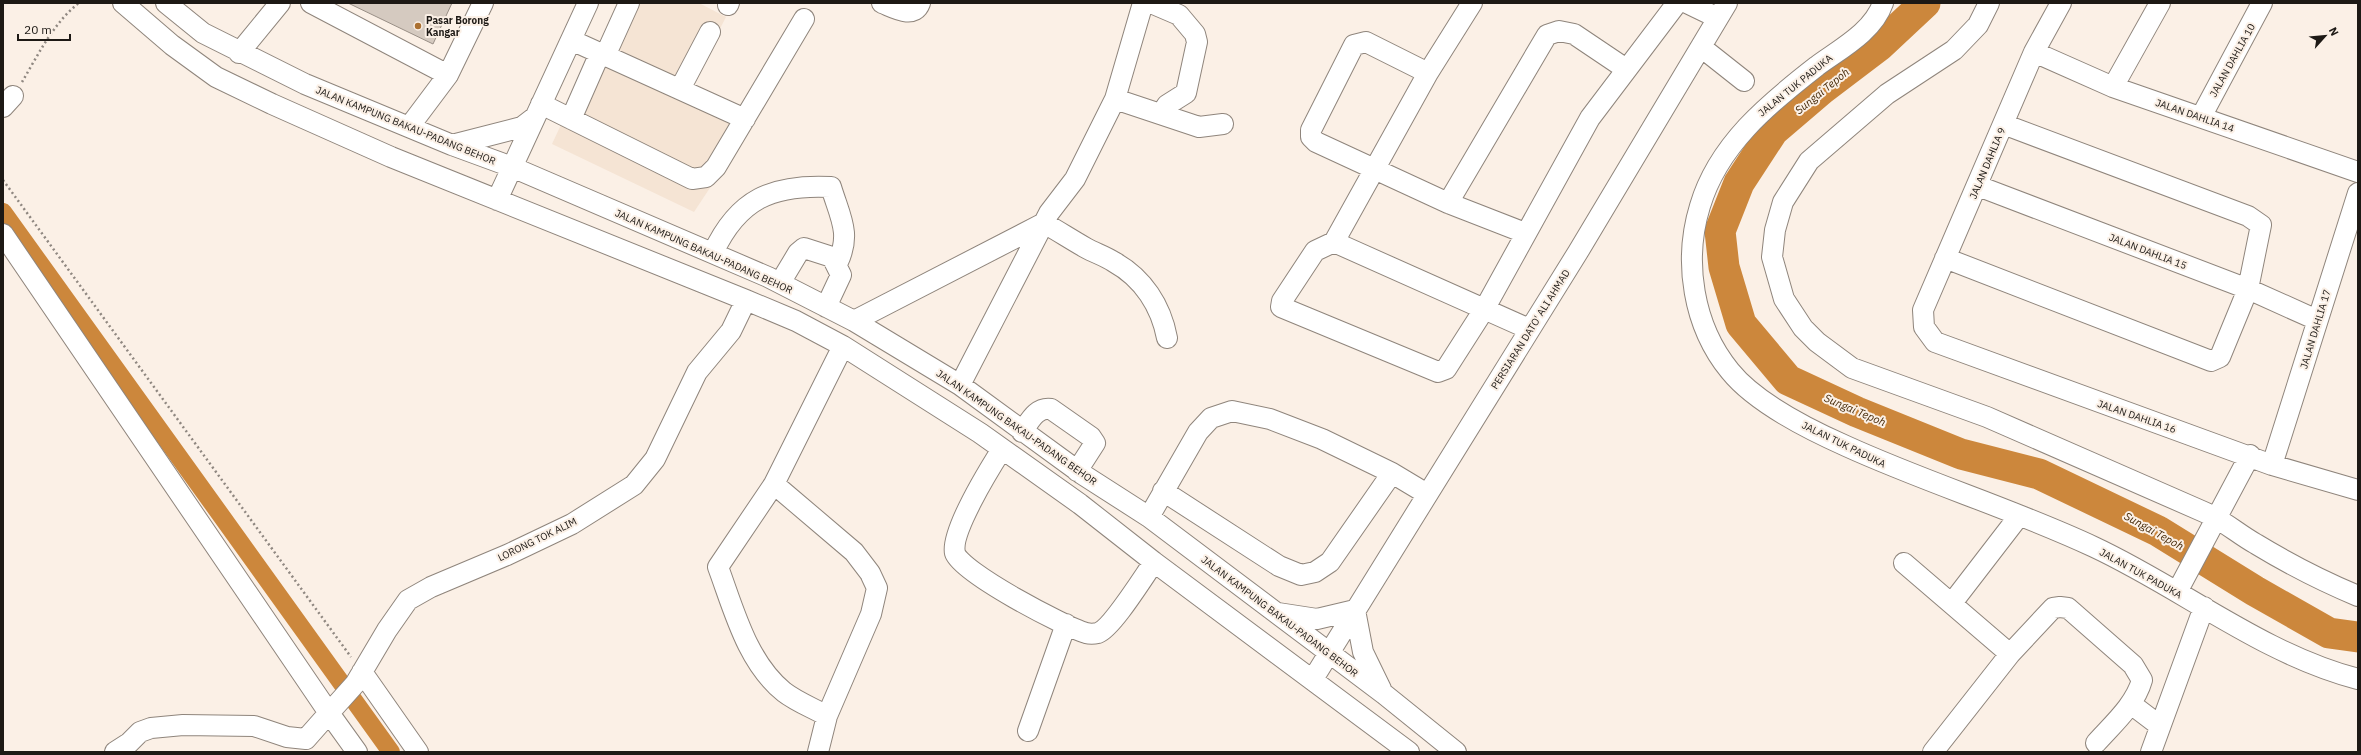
<svg xmlns="http://www.w3.org/2000/svg" width="2361" height="755" font-family="'IBM Plex Sans',sans-serif">
  <style>
    .built { fill: #f5e4d4 }
    .lines { fill: none; stroke-linecap: round; stroke-linejoin: round }
    .canal { stroke: #cc873c; stroke-width: 18 }
    .river { stroke: #cc873c; stroke-width: 31 }
    .building { fill: #d5cac0; stroke: #998f86 }
    .minor-casing { stroke: #8f857c; stroke-width: 22 }
    .path { stroke: #8f8780; stroke-width: 2.5; stroke-dasharray: 2 3; stroke-linecap: butt }
    .minor { stroke: #fff; stroke-width: 20 }
    .poi-dot { fill: #ab7031; stroke: #fbf0e6; stroke-width: 1.5 }
    .labels { text-anchor: middle; stroke-width: 4; stroke-linejoin: round; paint-order: stroke }
    .poi-label { font-size: 10px; font-weight: bold; fill: #1d1915; stroke: #fbf0e6; text-anchor: start }
    .street-label { font-size: 10px; fill: #1d1915; stroke: #fbf0e6 }
    .water-label { font-size: 11px; font-style: italic; fill: #432706; stroke: #fbf0e6 }
  </style>
  <rect width="100%" height="100%" fill="#fbf0e6"/>
  <!-- built -->
  <path class="built" d="M618 3H699L726 17 691 85 756 118 694 212 552 144Z"/>
  <g class="lines">
    <!-- canal -->
    <path class="canal" d="M3 212 391 752"/>
    <!-- river -->
    <path class="river" d="M1925 3 1879 46 1821 90 1773 131 1739 183 1720 231 1724 267 1741 324 1788 380 1857 412 1961 454 2039 474 2158 531 2255 591 2329 633 2358 637"/>
  </g>
  <!-- building -->
  <path class="building" d="M348 3H452L433 44Z"/>
  <g class="lines">
    <!-- minor casing -->
    <g class="minor-casing">
      <path id="minor" d="M123 3 172 45 216 77 272 104 391 157 746 300 796 321 843 346 980 433 1080 504 1154 562 1409 752
        M166 3 203 33 305 84 452 145 512 167 768 277 854 321 960 385 1082 474 1149 517 1384 694 1456 752
        M311 3 448 75
        M882 3C893 7 914 20 920 3
        M1151 3 1179 15 1195 34 1197 42 1186 93 1167 105 1161 114
        M1472 3 1428 73 1334 242 1315 251 1282 301 1281 307 1438 372 1446 369 1485 308 1590 118 1677 3
        M1687 3 1718 18
        M1883 3C1873 32 1840 49 1817 66 1768 104 1718 145 1700 206 1683 261 1693 326 1730 371 1755 402 1810 430 1846 446 1927 483 2013 509 2094 547 2182 588 2262 654 2358 679
        M1989 3 1978 25 1954 50 1887 94 1809 161 1783 202 1775 230 1772 257 1784 299 1803 328 1817 342 1852 368 1987 417 2204 512C2223 520 2238 534 2256 544 2289 564 2322 581 2358 596
        M2061 3 2034 52 1923 310 1924 327 1935 342 2272 465 2358 490
        M728 5 729 3
        M571 40 745 119
        M1701 47 1744 81
        M2034 52 2113 87 2358 172
        M239 53 280 3
        M605 56 629 3
        M1428 73 1366 42 1354 45 1311 130V137L1316 142 1448 203 1525 233
        M2113 87 2160 3
        M680 89 710 32
        M1115 99 1199 127 1223 124
        M541 104 692 179 706 177 716 167 804 19
        M3 107 13 96
        M2201 117 2262 3
        M571 119 600 53
        M409 127 448 75 483 3
        M452 145 522 127 535 117
        M1978 186 2248 289 2317 320
        M497 200 588 3
        M1448 203 1547 35 1559 31 1574 34 1626 69
        M3 234 329 713 306 739 287 737 254 726 183 725 151 728 140 732 129 743 115 752
        M1334 242 1529 329
        M713 253C738 199 772 184 831 187 840 217 852 234 837 264
        M1945 258 2211 361 2220 357 2248 289 2261 225 2248 216 2003 124
        M780 283 798 253 804 248 832 257 841 275 826 307
        M854 321 1044 223C1058 231 1072 240 1086 248 1095 253 1105 256 1114 262 1143 278 1161 306 1167 338
        M960 385 1049 213 1075 179 1115 99 1143 3
        M1022 432C1030 421 1036 407 1051 409L1091 437 1095 443 1077 471
        M1002 449C990 468 950 532 955 553 960 572 1065 627 1086 633 1090 634 1093 634 1098 633 1112 628 1144 576 1154 562
        M2272 465 2358 193
        M774 484 718 567C734 610 747 662 784 692 797 702 813 708 827 716
        M1163 491 1279 566 1301 575 1315 572 1330 562 1392 473
        M1149 517 1198 432 1211 418 1232 411 1270 419 1322 439 1392 473 1427 494
        M1904 563 2010 654
        M2177 592 2250 455
        M1952 603 2019 516
        M1355 610 1363 652 1381 689
        M1278 613 1317 619 1355 610
        M362 672 418 752
        M1313 679 1578 252 1727 3
        M2131 704 2160 726
        M1028 731 1066 624
        M357 752 329 713 355 684 387 630 408 600 431 587 507 555 572 524 634 485 655 459 697 372 731 331 746 300
        M818 752 827 716 871 614 877 588 870 573 854 552 774 484 843 346
        M1933 752 2010 654 2053 608 2060 607 2068 608 2133 665 2142 680C2135 705 2113 724 2096 743
        M2151 752 2204 607"/>
    </g>
    <!-- path -->
    <path class="path" d="M22 82C38 55 54 22 79 3
      M3 180 351 657"/>
    <!-- minor -->
    <use href="#minor" class="minor"/>
  </g>
  <!-- markers -->
  <circle class="poi-dot" cx="418" cy="26" r="4"/>
  <g class="labels">
    <!-- poi labels -->
    <g class="poi-label">
      <text x="426" y="24">Pasar Borong<tspan x="426" dy="12">Kangar</tspan></text>
    </g>
    <!-- street labels -->
    <g class="street-label">
      <text transform="translate(2232 60) rotate(-61)" y="4">JALAN DAHLIA 10</text>
      <text transform="translate(1795 85) rotate(-39)" y="4">JALAN TUK PADUKA</text>
      <text transform="translate(2195 115) rotate(19)" y="4">JALAN DAHLIA 14</text>
      <text transform="translate(406 125) rotate(22)" y="4">JALAN KAMPUNG BAKAU-PADANG BEHOR</text>
      <text transform="translate(1987 163) rotate(-67)" y="4">JALAN DAHLIA 9</text>
      <text transform="translate(704 251) rotate(24)" y="4">JALAN KAMPUNG BAKAU-PADANG BEHOR</text>
      <text transform="translate(2148 251) rotate(21)" y="4">JALAN DAHLIA 15</text>
      <text transform="translate(1530 329) rotate(-58)" y="4">PERSIARAN DATO' ALI AHMAD</text>
      <text transform="translate(2315 329) rotate(-73)" y="4">JALAN DAHLIA 17</text>
      <text transform="translate(2137 416) rotate(19)" y="4">JALAN DAHLIA 16</text>
      <text transform="translate(1017 427) rotate(35)" y="4">JALAN KAMPUNG BAKAU-PADANG BEHOR</text>
      <text transform="translate(1844 444) rotate(26)" y="4">JALAN TUK PADUKA</text>
      <text transform="translate(537 539) rotate(-26)" y="4">LORONG TOK ALIM</text>
      <text transform="translate(2141 573) rotate(29)" y="4">JALAN TUK PADUKA</text>
      <text transform="translate(1280 616) rotate(37)" y="4">JALAN KAMPUNG BAKAU-PADANG BEHOR</text>
    </g>
    <!-- water labels -->
    <g class="water-label">
      <text transform="translate(1822 91) rotate(-39)" y="4">Sungai Tepoh</text>
      <text transform="translate(1855 410) rotate(23)" y="4">Sungai Tepoh</text>
      <text transform="translate(2154 531) rotate(29)" y="4">Sungai Tepoh</text>
    </g>
  </g>
  <!-- border -->
  <rect width="2361" height="755" fill="none" stroke="#1d1915" stroke-width="8"/>
  <!-- north arrow -->
  <g transform="translate(2325 36) rotate(63)" stroke="#fbf0e6" stroke-width="3" paint-order="stroke">
  <path d="M0-3L7 15L0 10L-7 15Z" fill="#1d1915"/>
  <text y="-6" font-size="11" font-weight="bold" text-anchor="middle" fill="#1d1915">N</text>
  </g>
  <!-- scale -->
  <path d="M18 34v6h52v-6" fill="none" stroke="#1d1915" stroke-width="2"/>
  <text x="24" y="34" font-size="12" fill="#1d1915" stroke="#fbf0e6" stroke-width="3" paint-order="stroke">20 m</text>
</svg>
